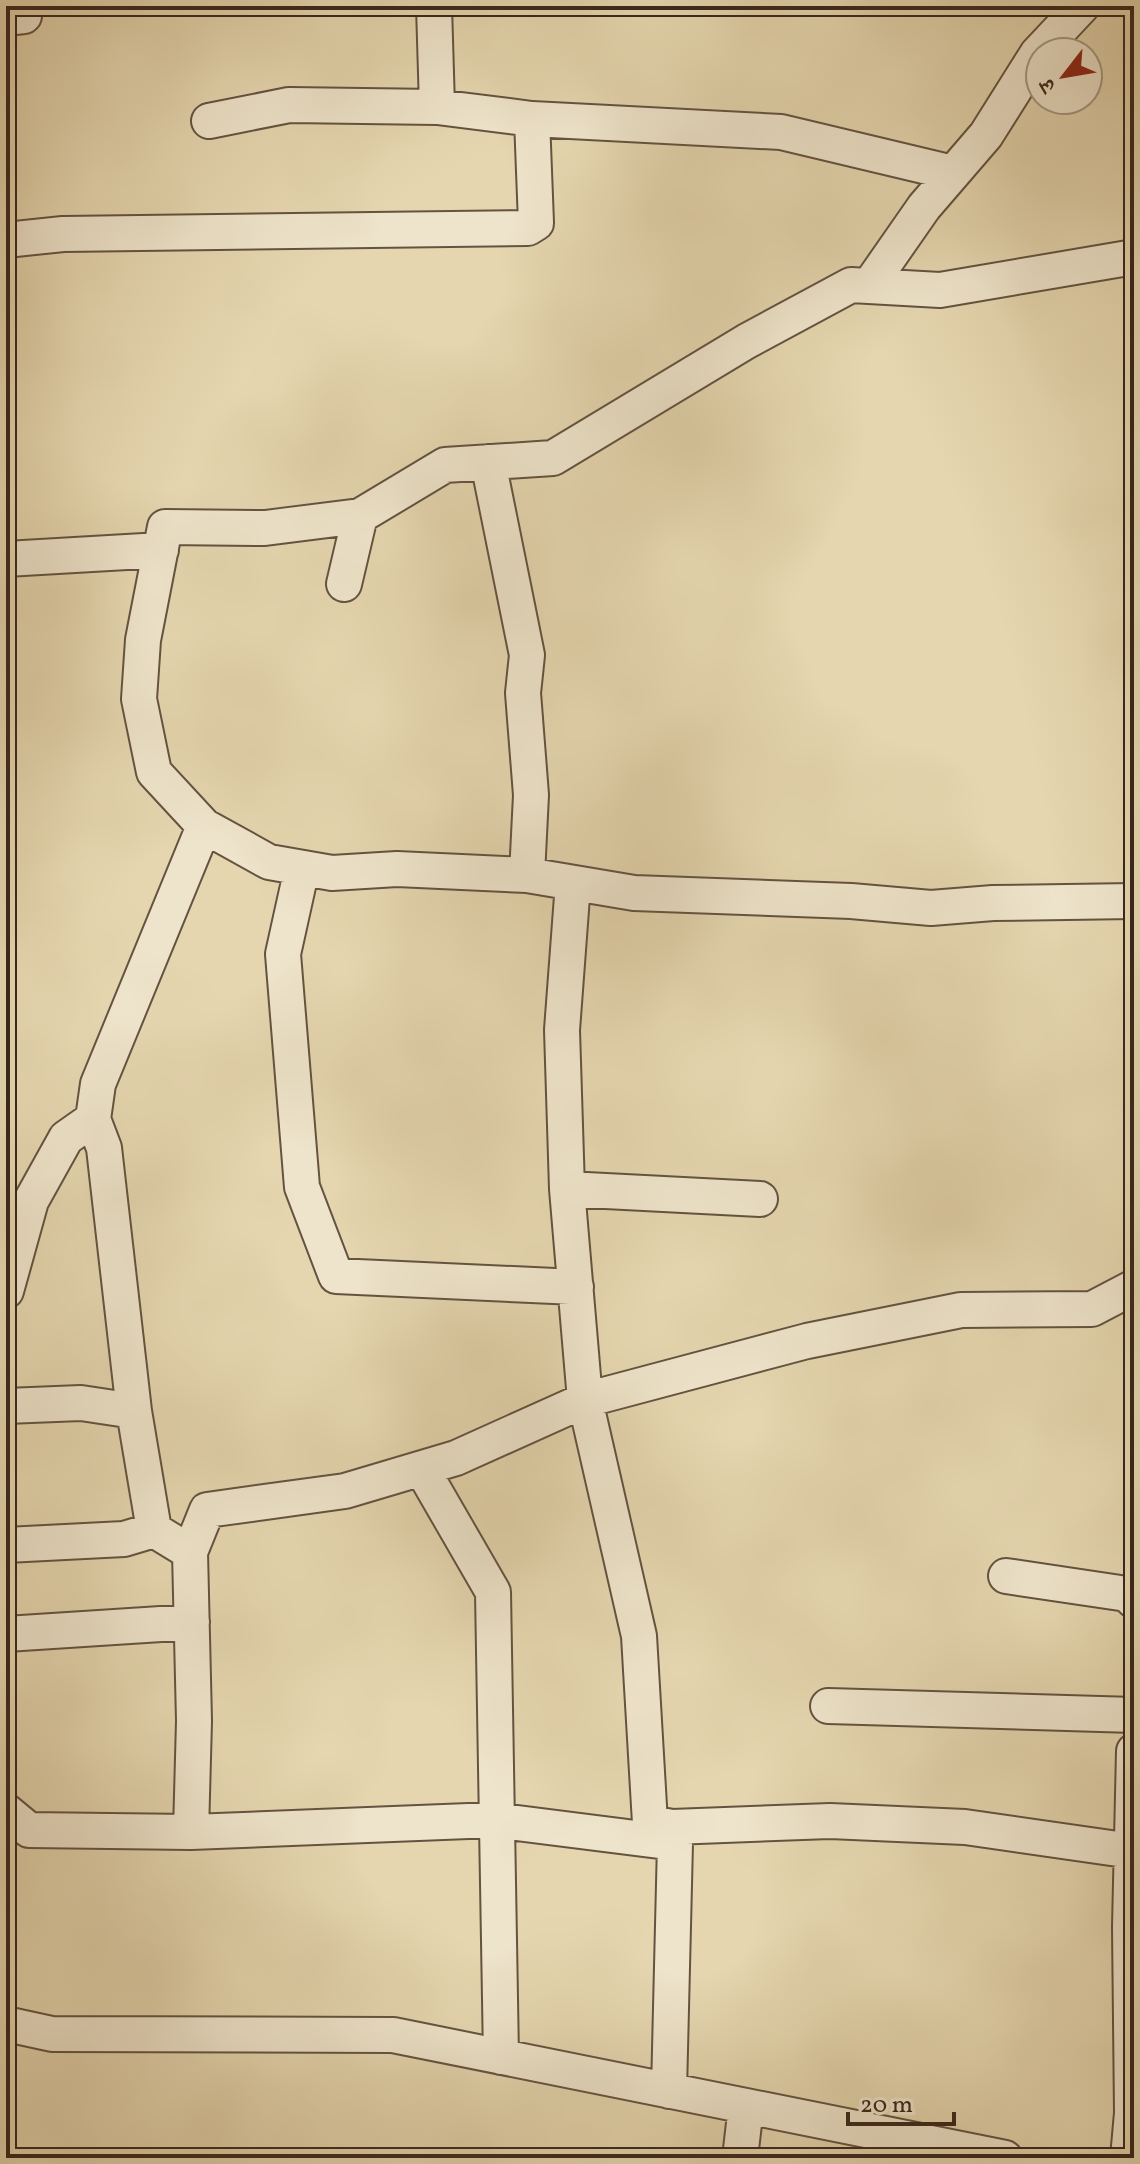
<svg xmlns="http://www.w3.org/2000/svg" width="1140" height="2164" font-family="Vollkorn,'Noto Serif Devanagari',serif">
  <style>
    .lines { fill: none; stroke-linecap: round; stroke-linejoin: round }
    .street-casing { stroke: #645341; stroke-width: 38 }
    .street { stroke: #eee4cb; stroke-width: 34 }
  </style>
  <rect width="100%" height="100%" fill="#e5d6af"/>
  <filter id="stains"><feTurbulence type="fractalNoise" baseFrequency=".0025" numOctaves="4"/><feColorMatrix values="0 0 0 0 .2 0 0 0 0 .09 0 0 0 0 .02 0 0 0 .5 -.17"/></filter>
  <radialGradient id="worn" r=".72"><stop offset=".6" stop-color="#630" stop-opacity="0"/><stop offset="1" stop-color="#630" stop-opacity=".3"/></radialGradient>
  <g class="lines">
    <!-- street casing -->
    <g class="street-casing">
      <path id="street" d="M434 6 437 107 532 119 781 132 953 173
        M6 18 24 16
        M209 121 289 105 437 107
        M6 240 63 234 528 228 536 223 532 119
        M1134 257 940 290 851 285 747 341 553 458 445 465 360 516 265 528 165 527 143 640 139 699 154 772 204 826 269 862 332 873 397 869 527 875 634 893 851 901 931 908 993 903 1134 901
        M869 286 924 207 986 135 1037 54 1082 6
        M488 462 527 655 523 693 531 795 527 875
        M6 559 161 550
        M344 584 360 516
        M302 868 283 954 302 1187 336 1276 576 1287
        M573 883 562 1030 567 1189 585 1400 807 1341 961 1310 1092 1309 1134 1287
        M567 1189 760 1199
        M6 1291 31 1201 66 1138 93 1119
        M6 1406 81 1403 134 1411 104 1148 93 1119 98 1084 204 826
        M134 1411 154 1530
        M422 1469 493 1592 501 2057
        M6 1545 124 1539 154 1530 190 1552
        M1006 1576 1127 1594 1134 1601
        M6 1634 192 1622
        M828 1706 1134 1715
        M6 1811 29 1830 191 1832 494 1820 675 1843 669 2091
        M191 1832 194 1721 190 1552 207 1510 345 1491 456 1458 585 1400 639 1636 650 1823 672 1827
        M675 1843 672 1827 830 1821 965 1827 1132 1851
        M6 2024 52 2034 393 2035 1005 2158
        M740 2158 746 2106
        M1128 2158 1132 2113 1130 1927 1134 1751"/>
    </g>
    <!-- street -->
    <use href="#street" class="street"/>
  </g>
  <!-- margin -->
  <rect width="1140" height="2164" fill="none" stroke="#e5d6af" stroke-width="32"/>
  <rect x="8" y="8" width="1124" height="2148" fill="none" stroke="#39271c" stroke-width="4"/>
  <rect x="16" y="16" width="1108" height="2132" fill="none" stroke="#39271c" stroke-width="2"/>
  <!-- north arrow -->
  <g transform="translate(1064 76) rotate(239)"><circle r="38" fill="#eee4cb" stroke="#a69885" stroke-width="2"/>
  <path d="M0-6L14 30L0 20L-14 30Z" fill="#8f2418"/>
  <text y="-12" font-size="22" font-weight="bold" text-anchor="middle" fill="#39271c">उ</text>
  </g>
  <!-- scale -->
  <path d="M848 2112v12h106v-12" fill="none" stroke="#39271c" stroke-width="4"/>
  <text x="860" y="2112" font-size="24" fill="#39271c" stroke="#eee4cb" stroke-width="6" paint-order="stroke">20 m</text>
  <rect width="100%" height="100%" filter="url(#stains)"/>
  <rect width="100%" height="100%" fill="url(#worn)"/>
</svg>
